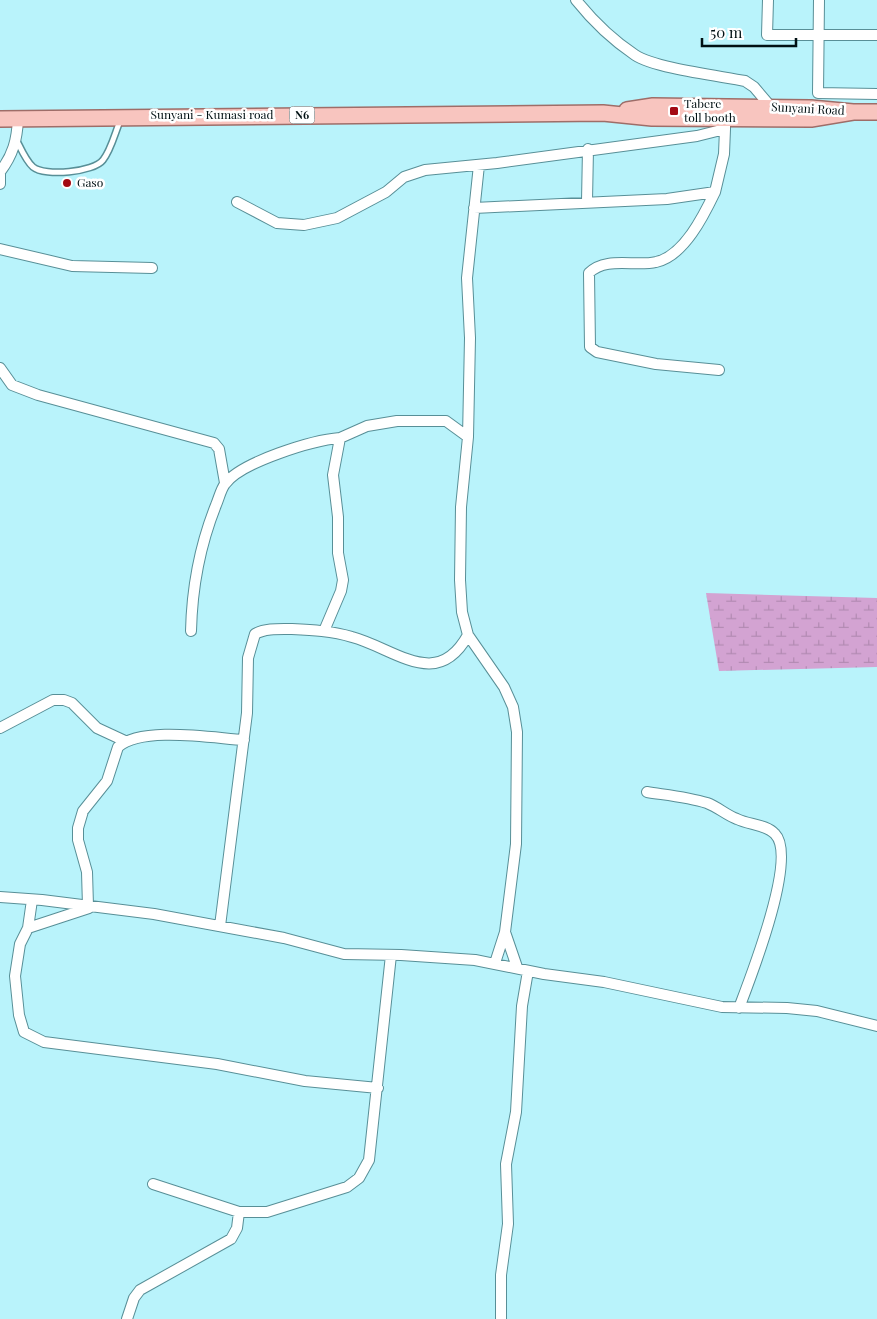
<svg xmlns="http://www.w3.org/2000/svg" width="877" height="1319" font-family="'Playfair Display',serif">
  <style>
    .wetland { fill: url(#wetland-marsh) }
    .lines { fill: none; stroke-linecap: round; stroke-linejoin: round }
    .service-casing { stroke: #588f97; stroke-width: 8 }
    .minor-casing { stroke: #588f97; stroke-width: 12 }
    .primary-casing { stroke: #9e6d68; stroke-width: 18 }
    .service { stroke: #fff; stroke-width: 5 }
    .minor { stroke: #fff; stroke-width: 10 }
    .primary { stroke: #f8c5bf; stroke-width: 15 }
    .poi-dot { fill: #a30a13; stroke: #fff; stroke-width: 2 }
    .labels { text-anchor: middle; stroke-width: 5; stroke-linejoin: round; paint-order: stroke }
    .shield { fill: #fff; stroke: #4c585a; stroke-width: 1 }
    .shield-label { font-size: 11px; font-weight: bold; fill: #001013 }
    .poi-label { font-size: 12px; fill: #001013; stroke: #fff; text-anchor: start }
    .street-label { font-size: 12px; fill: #001013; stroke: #fff }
  </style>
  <defs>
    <pattern id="wetland-marsh" width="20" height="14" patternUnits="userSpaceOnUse" patternTransform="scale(1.25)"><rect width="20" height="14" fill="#d3a3d2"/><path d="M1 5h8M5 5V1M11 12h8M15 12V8" fill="none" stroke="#b38bb3"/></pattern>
  </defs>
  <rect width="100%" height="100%" fill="#b9f3fb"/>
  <!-- wetland -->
  <path class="wetland" d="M706 593 877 598V667L719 671Z"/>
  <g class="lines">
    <!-- service casing -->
    <g class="service-casing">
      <path id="service" d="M17 141C21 149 26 161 33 167 45 177 94 172 103 160 111 150 115 133 120 121"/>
    </g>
    <!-- minor casing -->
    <g class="minor-casing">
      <path id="minor" d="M576 0C592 20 614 41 635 55 654 68 720 76 745 81L754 87 771 107
        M768 0 767 35H877
        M819 0 818 93 877 94
        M479 165 467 278 470 338 468 437 461 507 460 580 462 612 468 635 504 687 513 707 517 732 516 844 505 932 495 963
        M0 172C13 155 17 140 18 119
        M0 184V172
        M715 192C704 215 684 256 656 262 635 267 606 256 589 273L590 347 597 352 656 364 719 370
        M587 201 588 149
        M237 202 277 223 304 225 337 218 386 192 404 177 425 170 497 163 697 136 725 129V117
        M474 208 667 199 715 192 724 154 725 129
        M0 249 72 266 152 268
        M0 368 12 385 38 395 214 443 219 449 225 483
        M191 631C192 588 200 545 216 505 219 498 221 489 225 484 241 462 313 440 340 438
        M324 631 341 591 343 580 338 553V517L333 475 340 438 367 426 397 421H446L468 437
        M0 728 53 700H64L72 703 97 728 125 741
        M647 792C666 795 688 797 707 803 718 807 726 815 737 819 749 825 766 824 775 834 798 857 750 979 739 1008
        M0 897 42 900 154 914 284 938 344 954 401 955 475 960 544 974 604 982 722 1007 787 1008 817 1011 877 1026
        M32 900 28 928 20 944 15 976 19 1015 24 1032 44 1042 217 1064 305 1081 378 1088
        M88 906 87 872 78 840V828L83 811 107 781 118 747C142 726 212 738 244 740
        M220 926 247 713 248 658 255 634C265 628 280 629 292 629 312 630 332 631 352 637 396 649 437 691 468 635
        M28 928 89 908
        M505 932 517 967
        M153 1184 239 1212H267L347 1187 359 1178 369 1160 391 955
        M127 1319 134 1298 140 1290 231 1239 237 1228 239 1212
        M501 1319V1275L508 1224 506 1164 516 1112 522 1006 528 971"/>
    </g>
    <!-- primary casing -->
    <g class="primary-casing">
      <path id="primary" d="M627 110 653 106 811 108 853 112H877
        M0 119 603 113 652 118 811 119 853 112"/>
    </g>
    <!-- service -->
    <use href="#service" class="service"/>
    <!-- minor -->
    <use href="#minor" class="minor"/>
    <!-- primary -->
    <use href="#primary" class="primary"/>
  </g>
  <!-- markers -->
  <g class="poi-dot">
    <rect x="669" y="106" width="10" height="10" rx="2.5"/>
    <circle cx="67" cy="183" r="5"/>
  </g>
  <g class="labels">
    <!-- shield labels -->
    <rect class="shield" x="289.5" y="106.5" width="25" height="17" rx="4"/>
    <g class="shield-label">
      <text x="302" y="119">N6</text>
    </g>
    <!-- poi labels -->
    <g class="poi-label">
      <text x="684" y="108">Tabere<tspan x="684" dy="14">toll booth</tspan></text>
      <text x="77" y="187">Gaso</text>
    </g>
    <!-- street labels -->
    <g class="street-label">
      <text transform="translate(808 109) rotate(3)" y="4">Sunyani Road</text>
      <text x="212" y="119">Sunyani - Kumasi road</text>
    </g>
  </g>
  <!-- scale -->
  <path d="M702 38v8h94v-8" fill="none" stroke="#001013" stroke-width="2.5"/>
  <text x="710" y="38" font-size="15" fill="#001013" stroke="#ffffff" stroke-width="4" paint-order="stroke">50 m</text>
</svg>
